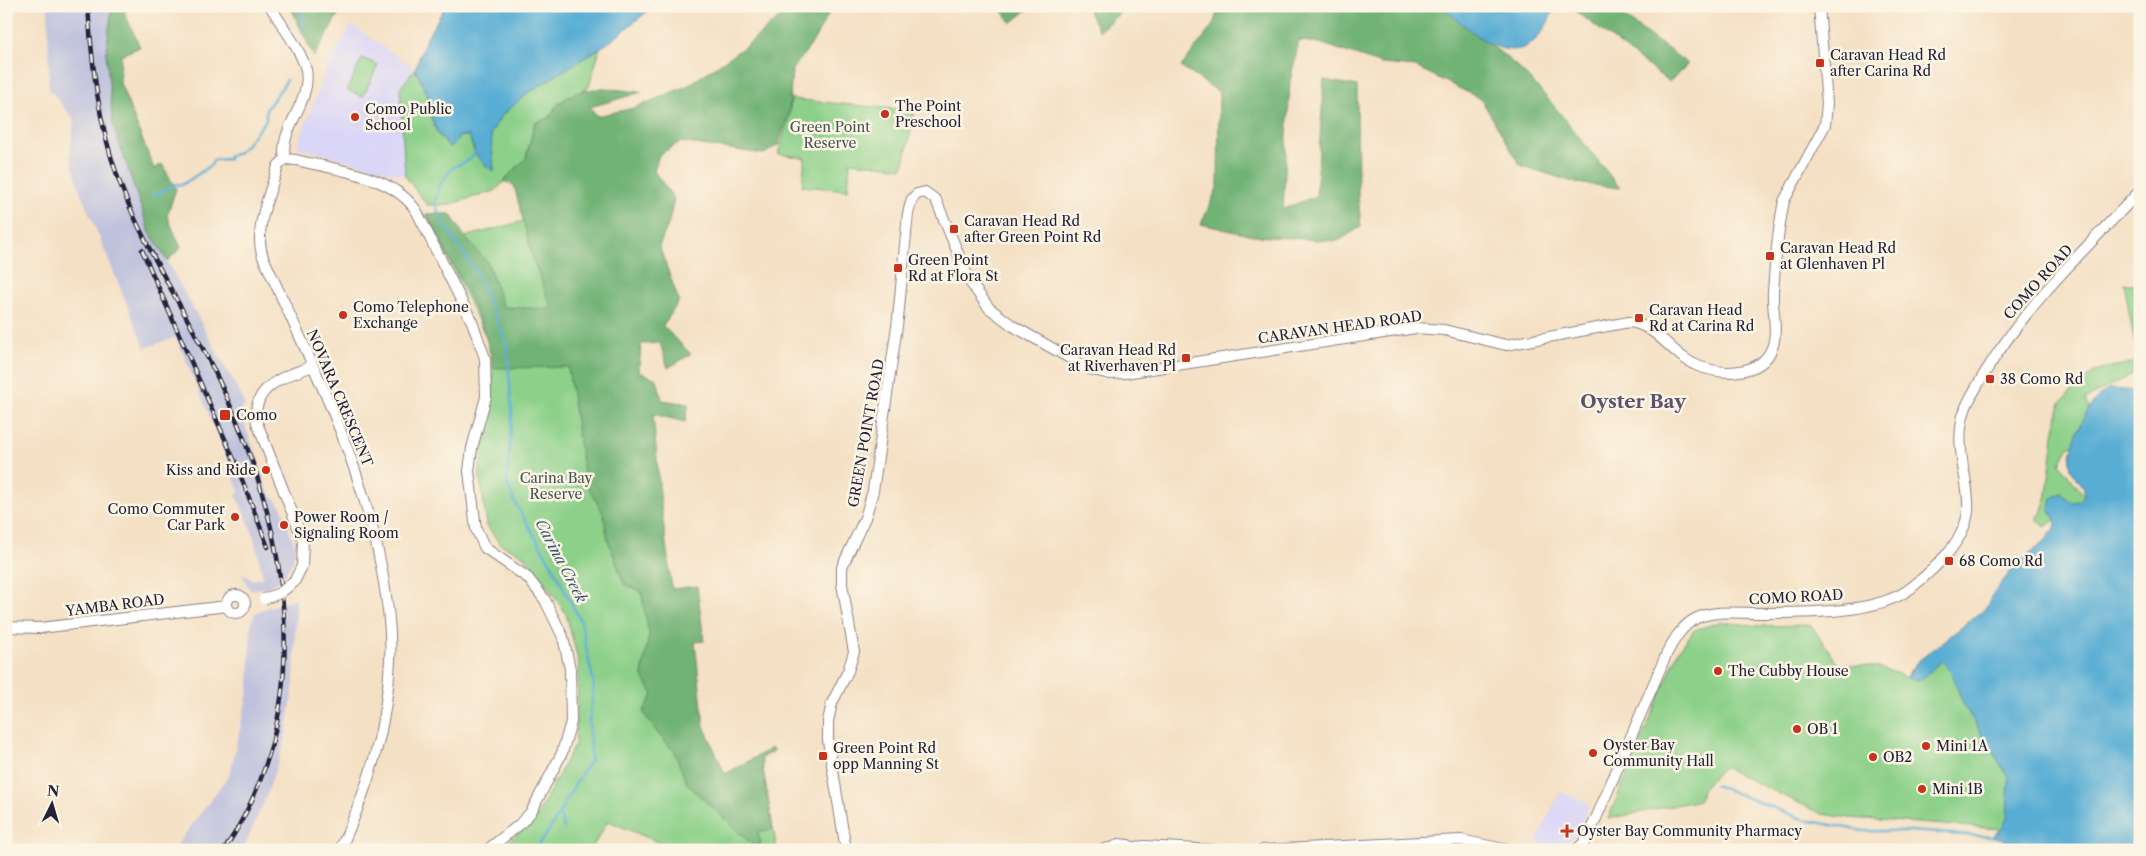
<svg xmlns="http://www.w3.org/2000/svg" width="2146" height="856" font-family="'Libre Caslon Text',serif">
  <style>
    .built { fill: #dad6f7 }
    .industrial { fill: #c0c2dd }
    .green { fill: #8cd089; stroke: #577962 }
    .forest { fill: #71b275; stroke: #4a6a58 }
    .water { fill: #58add4; stroke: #3d6888 }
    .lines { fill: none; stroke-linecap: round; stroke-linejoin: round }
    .stream { stroke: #58add4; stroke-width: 2.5 }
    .minor-casing { stroke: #8b8180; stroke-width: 12 }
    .minor { stroke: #fff; stroke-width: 10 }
    .rail-casing { stroke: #22223b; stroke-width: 4.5 }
    .rail { stroke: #fcf5e5; stroke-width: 2.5; stroke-dasharray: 8; stroke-linecap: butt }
    .minor-bridge-casing { stroke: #8b8180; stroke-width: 12; stroke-linecap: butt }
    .minor-bridge { stroke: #fff; stroke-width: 10 }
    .poi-dot { fill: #c8321e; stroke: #fcf5e5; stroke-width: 2 }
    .labels { text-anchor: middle; stroke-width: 5; stroke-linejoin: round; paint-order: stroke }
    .poi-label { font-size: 14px; fill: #22223b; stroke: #fcf5e5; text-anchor: start }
    .park-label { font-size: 14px; fill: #425652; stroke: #fcf5e5 }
    .street-label { font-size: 14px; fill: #22223b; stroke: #fcf5e5 }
    .water-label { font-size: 15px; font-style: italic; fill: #385a78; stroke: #fcf5e5 }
    .district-label { font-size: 19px; font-weight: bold; fill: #5d5371; stroke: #fcf5e5 }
  </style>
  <rect width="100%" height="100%" fill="#fcf5e5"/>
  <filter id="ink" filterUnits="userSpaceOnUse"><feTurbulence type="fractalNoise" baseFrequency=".02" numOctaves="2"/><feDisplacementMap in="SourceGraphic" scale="10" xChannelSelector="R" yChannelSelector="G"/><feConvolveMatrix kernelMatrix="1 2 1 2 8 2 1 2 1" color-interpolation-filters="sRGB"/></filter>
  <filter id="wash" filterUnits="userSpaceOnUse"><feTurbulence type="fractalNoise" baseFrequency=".0096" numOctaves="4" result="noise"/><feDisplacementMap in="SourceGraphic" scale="20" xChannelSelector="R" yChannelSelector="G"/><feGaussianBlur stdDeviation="1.12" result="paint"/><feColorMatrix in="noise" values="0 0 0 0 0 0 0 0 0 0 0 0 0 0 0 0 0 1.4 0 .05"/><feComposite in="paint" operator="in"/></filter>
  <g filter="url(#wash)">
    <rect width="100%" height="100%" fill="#f4e0c4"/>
    <!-- built -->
    <path class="built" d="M352 25 415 69 400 88 405 176 297 147 330 60Z
      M1560 792 1589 803 1580 828 1571 839 1553 849 1536 842Z"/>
    <!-- industrial -->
    <path class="industrial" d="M48 6H124L125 14 140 47 121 55 120 83 154 169 162 164 176 189 167 216 181 248 167 261 243 399 245 406 242 407 245 425 258 463 269 493 281 506 295 547 293 561 283 578 269 587 250 590 242 574 253 580 263 577 253 533 236 495 239 492 228 460 176 337 145 348 80 191 70 156 74 119 49 89Z
      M296 598 294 683 285 741 266 797 246 843 241 850H173L230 774 249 688 251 622 256 612Z"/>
    <!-- green -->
    <path class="green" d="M446 6C438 43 417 97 437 132 440 138 446 143 450 148L460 136H469L475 155 494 171C494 159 488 144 491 132 497 103 576 65 600 48L589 87 557 104 549 118 535 123 526 158 495 191 447 205H427L405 176 400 88 415 69 427 37Z
      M362 58 378 65 363 97 347 90Z
      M791 99 915 111 903 168 850 162 848 190 802 186 805 158 778 154 790 112Z
      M426 214H450L465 237 531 219 550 247 689 762 726 774 772 748 774 751 761 758 777 850H677L608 821 591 850H497L534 821 575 744 579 664 566 614 545 583 523 555 500 544 487 526 479 473 492 400 493 368 489 343Z
      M2124 283 2140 286V370L2085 399 2089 409 2083 439 2069 447 2060 464 2086 498 2045 527 2036 518 2041 513 2047 495 2055 427 2061 402 2096 370 2132 363 2137 357Z
      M1721 622 1761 626 1811 625 1839 665C1867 665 1882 666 1907 678 1912 660 1930 655 1946 648L2001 745 2026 826 1992 837 2000 829 1849 818 1822 814 1723 767 1702 789 1700 800 1608 819 1679 650 1694 630Z"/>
    <!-- forest -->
    <path class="forest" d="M112 6H124L125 14 140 47 121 55 120 83 154 169 162 164 176 189 167 216 181 248 167 261 149 231 113 125 106 53Z
      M290 6 342 7 314 57Z
      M793 6H833L811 45 792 69 789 113 778 145 764 154 680 142 659 155 654 171 674 199 668 225 659 246 679 301 663 326 691 354 668 368 660 343 641 344 639 372 657 379 662 400 689 404 685 422 653 414 661 506 672 589 697 586 704 641 695 642 704 726 725 774 772 748 774 751 761 758 773 829 758 832 761 844 756 848 687 784 674 751 659 735 643 712 653 695 642 675 649 634 641 591 624 584 608 540 603 513 585 482 568 367 493 368C485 314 450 263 426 214H450L465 237 488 263 503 307 552 309 533 259 514 185 503 181 526 158 535 123 549 118C570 80 605 89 642 92L590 107 597 116 634 108 687 86 746 46Z
      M999 6H1032L1011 23Z
      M1086 6H1128L1099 31Z
      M1219 6H1442C1470 31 1501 50 1527 76 1559 109 1590 152 1620 188L1576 183 1520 165 1481 99 1416 67 1382 64 1320 43 1299 41 1290 81 1283 209 1316 196 1324 80 1357 86 1358 196 1361 227 1338 241 1253 236 1201 224 1218 186 1219 92 1181 67 1213 25Z
      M1569 6H1620L1619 13 1688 64 1669 82Z"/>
    <!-- water -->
    <path class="water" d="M446 6H654L611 41 528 93 502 115 491 133 494 171C478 163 475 152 469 136H460L450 148 437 132 430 114 427 94 415 69 427 37Z
      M1442 6H1555C1527 82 1483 44 1442 6Z
      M2110 389 2140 391V850H2039L1992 837 2001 830 2007 819 2009 778 1963 704 1952 674 1942 661C1930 668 1924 686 1907 678L1917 662 1985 609 1995 591 2014 567 2045 541 2055 528 2056 522 2050 511 2052 498 2061 493 2071 502 2080 501 2084 495V488L2071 469C2067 448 2089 396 2110 389Z"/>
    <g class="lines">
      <!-- stream -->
      <path class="stream" d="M303 29 304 6
        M476 151 469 160 452 168 438 187 435 204 444 224 477 274 507 344 512 415 507 483 515 503 553 567 581 622 594 685 589 723 591 760C569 789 558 823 534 850
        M152 197 175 184 182 185 210 166 214 160 229 159V156L238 153 246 145 266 120V110L287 80
        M1715 785 1805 820 1863 831H1910L1992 837
        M559 813 564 828"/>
    </g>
  </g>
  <g filter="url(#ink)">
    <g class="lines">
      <!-- minor casing -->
      <g class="minor-casing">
        <path id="minor" d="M270 6C280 23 302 51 306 70 312 103 278 129 285 159L278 166C270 194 253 229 263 257 310 359 361 459 382 571 387 600 392 631 390 661 387 728 368 789 340 850
          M285 159 296 160C336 170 394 175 417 212L472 322 485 358 486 397 472 448 469 471 476 529 485 548 528 578 545 600 563 637 570 669 571 722 562 753 531 812 519 825 487 850
          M294 582 302 566 303 540 257 423C250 386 285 376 313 366
          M227 604a9 9 0 1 1 18 0a9 9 0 1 1-18 0Z
          M6 627 40 628 227 606
          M1128 848 1144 846 1215 850
          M846 850 828 741V721L832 703 848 671 854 652 842 584V567L865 518 873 491 898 319 908 213 912 199 917 194 925 192 936 200 970 282 989 308 1013 326 1089 369 1110 374 1125 373 1416 328 1444 330 1506 345 1629 322C1658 325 1672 356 1698 366 1725 376 1767 376 1774 341 1777 325 1772 308 1773 292 1775 262 1778 230 1784 201L1825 125 1827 104 1819 6
          M1100 850 1115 847
          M1113 850 1118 844 1128 845V850
          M1263 850 1461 840 1508 850
          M1576 850 1584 843 1594 823 1666 655C1673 641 1682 625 1697 618 1716 610 1737 613 1757 613 1798 613 1877 615 1911 588 1933 570 1965 542 1968 511 1969 496 1966 481 1963 467 1960 446 1958 427 1966 407 1971 395 1979 383 1986 371 2027 304 2086 248 2140 191"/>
      </g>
      <!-- minor -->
      <use href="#minor" class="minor"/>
      <!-- rail casing -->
      <g class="rail-casing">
        <path id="rail" d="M88 6C92 64 98 123 118 178 145 251 189 316 222 387 290 534 319 708 224 850
          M142 250 236 464 268 547"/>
      </g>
      <!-- rail -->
      <use href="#rail" class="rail"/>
      <!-- minor-bridge casing -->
      <g class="minor-bridge-casing">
        <path id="minor-bridge" d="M264 599 280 593 294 582"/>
      </g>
      <!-- minor-bridge -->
      <use href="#minor-bridge" class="minor-bridge"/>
    </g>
  </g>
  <!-- markers -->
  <g class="poi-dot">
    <rect x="1815" y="58" width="10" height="10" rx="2.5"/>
    <circle cx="885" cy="114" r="5"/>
    <circle cx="355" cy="117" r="5"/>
    <rect x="949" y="224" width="10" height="10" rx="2.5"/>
    <rect x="1765" y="251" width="10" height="10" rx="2.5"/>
    <rect x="893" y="263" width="10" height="10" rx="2.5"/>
    <circle cx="343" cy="315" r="5"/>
    <rect x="1634" y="313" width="10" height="10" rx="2.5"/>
    <rect x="1181" y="353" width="10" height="10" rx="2.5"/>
    <rect x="1985" y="374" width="10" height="10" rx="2.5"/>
    <rect x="219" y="409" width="12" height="12" rx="2.5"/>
    <circle cx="266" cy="470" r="5"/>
    <circle cx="235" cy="517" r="5"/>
    <circle cx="284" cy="525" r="5"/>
    <rect x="1944" y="556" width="10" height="10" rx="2.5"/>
    <circle cx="1718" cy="671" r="5"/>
    <circle cx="1797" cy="729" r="5"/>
    <circle cx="1926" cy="746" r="5"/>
    <circle cx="1593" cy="753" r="5"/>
    <rect x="818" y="751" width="10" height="10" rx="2.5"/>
    <circle cx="1873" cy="757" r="5"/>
    <circle cx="1922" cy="789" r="5"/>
    <path d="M1564.5 823.5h5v5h5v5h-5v5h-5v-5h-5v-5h5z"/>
  </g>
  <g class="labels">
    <!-- poi labels -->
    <g class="poi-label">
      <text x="1830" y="60">Caravan Head Rd<tspan x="1830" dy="16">after Carina Rd</tspan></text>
      <text x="895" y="111">The Point<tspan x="895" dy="16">Preschool</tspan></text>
      <text x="365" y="114">Como Public<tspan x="365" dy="16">School</tspan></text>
      <text x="964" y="226">Caravan Head Rd<tspan x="964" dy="16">after Green Point Rd</tspan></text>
      <text x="1780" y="253">Caravan Head Rd<tspan x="1780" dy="16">at Glenhaven Pl</tspan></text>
      <text x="908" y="265">Green Point<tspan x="908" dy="16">Rd at Flora St</tspan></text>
      <text x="353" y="312">Como Telephone<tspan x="353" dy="16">Exchange</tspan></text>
      <text x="1649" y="315">Caravan Head<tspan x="1649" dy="16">Rd at Carina Rd</tspan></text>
      <text x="1176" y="355" text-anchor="end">Caravan Head Rd<tspan x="1176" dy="16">at Riverhaven Pl</tspan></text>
      <text x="2000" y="384">38 Como Rd</text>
      <text x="236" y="420">Como</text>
      <text x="256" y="475" text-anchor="end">Kiss and Ride</text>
      <text x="225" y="514" text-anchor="end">Como Commuter<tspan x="225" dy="16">Car Park</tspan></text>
      <text x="294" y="522">Power Room /<tspan x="294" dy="16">Signaling Room</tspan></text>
      <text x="1959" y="566">68 Como Rd</text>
      <text x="1728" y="676">The Cubby House</text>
      <text x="1807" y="734">OB 1</text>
      <text x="1603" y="750">Oyster Bay<tspan x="1603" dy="16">Community Hall</tspan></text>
      <text x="1936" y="751">Mini 1A</text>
      <text x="833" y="753">Green Point Rd<tspan x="833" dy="16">opp Manning St</tspan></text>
      <text x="1883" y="762">OB2</text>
      <text x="1932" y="794">Mini 1B</text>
      <text x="1577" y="836">Oyster Bay Community Pharmacy</text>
    </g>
    <!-- park labels -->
    <g class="park-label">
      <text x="830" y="132">Green Point<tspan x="830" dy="16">Reserve</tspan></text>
      <text x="556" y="483">Carina Bay<tspan x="556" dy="16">Reserve</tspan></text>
    </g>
    <!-- street labels -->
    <g class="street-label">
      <text transform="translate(2038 282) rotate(-48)" y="5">COMO ROAD</text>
      <text transform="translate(1340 327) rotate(-8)" y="5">CARAVAN HEAD ROAD</text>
      <text transform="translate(340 398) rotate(67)" y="5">NOVARA CRESCENT</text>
      <text transform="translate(866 433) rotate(-80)" y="5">GREEN POINT ROAD</text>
      <text transform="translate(1796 597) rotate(-3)" y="5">COMO ROAD</text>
      <text transform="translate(115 605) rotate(-7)" y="5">YAMBA ROAD</text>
    </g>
    <!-- water labels -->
    <g class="water-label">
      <text transform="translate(561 561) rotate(62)" y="5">Carina Creek</text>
    </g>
    <!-- district labels -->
    <g class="district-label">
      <text x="1633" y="408">Oyster Bay</text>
    </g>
  </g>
  <!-- margin -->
  <rect width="2146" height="856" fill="none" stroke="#fcf5e5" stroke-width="25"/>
  <!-- north arrow -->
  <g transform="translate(52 804) rotate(5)" stroke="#fcf5e5" stroke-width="4" paint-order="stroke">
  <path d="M0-4L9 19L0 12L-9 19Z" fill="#22223b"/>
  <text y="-8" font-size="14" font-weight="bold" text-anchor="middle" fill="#22223b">N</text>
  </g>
</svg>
